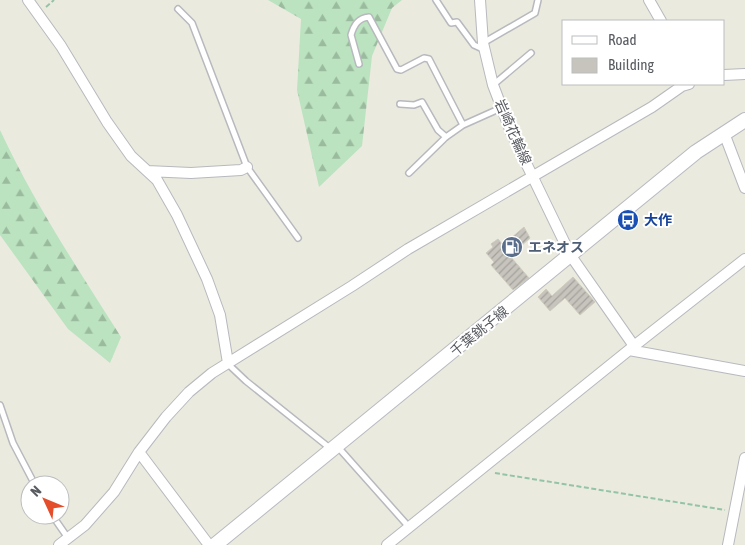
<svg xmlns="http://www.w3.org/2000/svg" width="745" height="545" font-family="'Asap Condensed','Noto Sans JP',sans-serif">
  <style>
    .forest { fill: url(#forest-firs) }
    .building { fill: url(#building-hatch); stroke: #cfccbe }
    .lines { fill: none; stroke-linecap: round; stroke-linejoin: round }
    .lane-casing { stroke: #b7b9be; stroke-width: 8 }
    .street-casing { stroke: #b7b9be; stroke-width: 12 }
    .secondary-casing { stroke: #b8bac1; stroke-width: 16 }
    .path { stroke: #94c4a7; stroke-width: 2; stroke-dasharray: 5 2.5; stroke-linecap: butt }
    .lane { stroke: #fff; stroke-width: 5 }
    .street { stroke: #fff; stroke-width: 10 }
    .secondary { stroke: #fff; stroke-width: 14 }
    .labels { text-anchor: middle; stroke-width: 4; stroke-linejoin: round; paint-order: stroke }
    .street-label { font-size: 14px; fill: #585b60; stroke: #fff }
    .transit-label { font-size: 14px; font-weight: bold; fill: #164399; stroke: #fff; text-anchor: start }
    .service-label { font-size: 14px; font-weight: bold; fill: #4e5e75; stroke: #fff; text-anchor: start }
  </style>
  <defs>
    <pattern id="forest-firs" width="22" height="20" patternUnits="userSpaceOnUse" patternTransform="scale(1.25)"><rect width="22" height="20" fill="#bbe3bf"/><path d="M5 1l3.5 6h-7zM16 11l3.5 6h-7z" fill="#9bbb9f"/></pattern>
    <pattern id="building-hatch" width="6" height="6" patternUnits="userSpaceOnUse" patternTransform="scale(1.25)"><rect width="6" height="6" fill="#c6c4bc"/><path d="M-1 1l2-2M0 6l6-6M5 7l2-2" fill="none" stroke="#a4a29c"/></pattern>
  </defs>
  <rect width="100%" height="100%" fill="#ebeadf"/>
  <!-- forest -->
  <path class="forest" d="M268 0H402L392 8 372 56 362 146 319 187 297 90 301 19Z
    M0 130C34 203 78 269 121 337L110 363 68 329 0 235Z"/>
  <!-- building -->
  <path class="building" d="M524 227 530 238 510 256 529 278 513 290 491 265 494 262 486 253 493 247 491 244 498 239 503 245Z
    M573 277 595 302 580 315 565 298 550 311 538 297 546 289 552 296Z"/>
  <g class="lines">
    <!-- lane casing -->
    <g class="lane-casing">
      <path id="lane" d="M436 0 451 23 457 22 474 45 485 50
        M178 9 192 23 247 167 298 238
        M483 43 535 13 538 0
        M359 64 351 35C354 25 358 18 369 17L397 69 401 70 424 58 429 59 463 125
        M493 85 531 53
        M400 104 414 105 422 102 438 130 446 137
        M409 173 446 137 463 125 501 108
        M228 364 246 381 331 449
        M0 405 13 443 35 485
        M337 446 409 527
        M52 515 68 538"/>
    </g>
    <!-- street casing -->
    <g class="street-casing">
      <path id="street" d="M28 0 61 46 107 122 131 156 157 180 177 215 207 279 220 315 228 363
        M480 0 483 43 493 85 511 132 571 256 634 346
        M649 0 661 21
        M724 75 745 74
        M724 133 745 188
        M147 171 191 173 241 170 247 167
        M629 350 745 371
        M139 452 209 545
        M59 545 85 525 114 492 139 452 166 417 189 392 212 373 352 286 408 249 652 107 682 86 689 84
        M387 545 634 346 745 259
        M728 545 745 458"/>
    </g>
    <!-- secondary casing -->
    <g class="secondary-casing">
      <path id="secondary" d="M215 545 696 152 745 120"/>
    </g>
    <!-- path -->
    <path class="path" d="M46 7 54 0
      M495 473 725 510"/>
    <!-- lane -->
    <use href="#lane" class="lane"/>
    <!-- street -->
    <use href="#street" class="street"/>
    <!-- secondary -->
    <use href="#secondary" class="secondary"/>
  </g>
  <!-- icons -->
  <defs>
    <g id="bus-disc" transform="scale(1.125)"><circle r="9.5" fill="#1a4fb4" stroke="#fff"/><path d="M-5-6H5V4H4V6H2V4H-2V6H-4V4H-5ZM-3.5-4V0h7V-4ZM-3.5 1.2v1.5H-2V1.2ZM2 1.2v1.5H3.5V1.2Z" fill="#fff"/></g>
    <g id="fuel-disc" transform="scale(1.125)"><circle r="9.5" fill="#5c6f8a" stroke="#fff"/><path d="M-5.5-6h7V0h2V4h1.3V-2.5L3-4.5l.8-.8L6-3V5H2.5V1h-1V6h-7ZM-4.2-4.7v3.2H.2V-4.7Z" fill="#fff"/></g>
  </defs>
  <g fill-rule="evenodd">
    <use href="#bus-disc" x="628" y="220"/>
    <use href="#fuel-disc" x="512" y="247"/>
  </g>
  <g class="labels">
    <!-- street labels -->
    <g class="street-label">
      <text transform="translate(513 132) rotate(66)" y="5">岩崎花輪線</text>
      <text transform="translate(479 331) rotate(-39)" y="5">千葉銚子線</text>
    </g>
    <!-- transit labels -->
    <g class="transit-label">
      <text x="644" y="225">大作</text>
    </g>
    <!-- service labels -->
    <g class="service-label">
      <text x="528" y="252">エネオス</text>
    </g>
  </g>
  <!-- legend -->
  <rect x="562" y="20" width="162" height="65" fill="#ffffff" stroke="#bcbdbf"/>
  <rect x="572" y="36" width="25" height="8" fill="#ffffff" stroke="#bcbdbf"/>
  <text x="608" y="45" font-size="15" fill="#585b60">Road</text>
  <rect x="572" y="58" width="25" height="15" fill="#c6c4bc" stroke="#bcbdbf"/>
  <text x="608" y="70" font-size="15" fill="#585b60">Building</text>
  <!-- north arrow -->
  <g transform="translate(45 500) rotate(314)"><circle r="24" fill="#ffffff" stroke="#bcbdbf"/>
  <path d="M0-4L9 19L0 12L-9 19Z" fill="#e54e2b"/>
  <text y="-8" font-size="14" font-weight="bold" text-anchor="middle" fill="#585b60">N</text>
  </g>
</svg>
